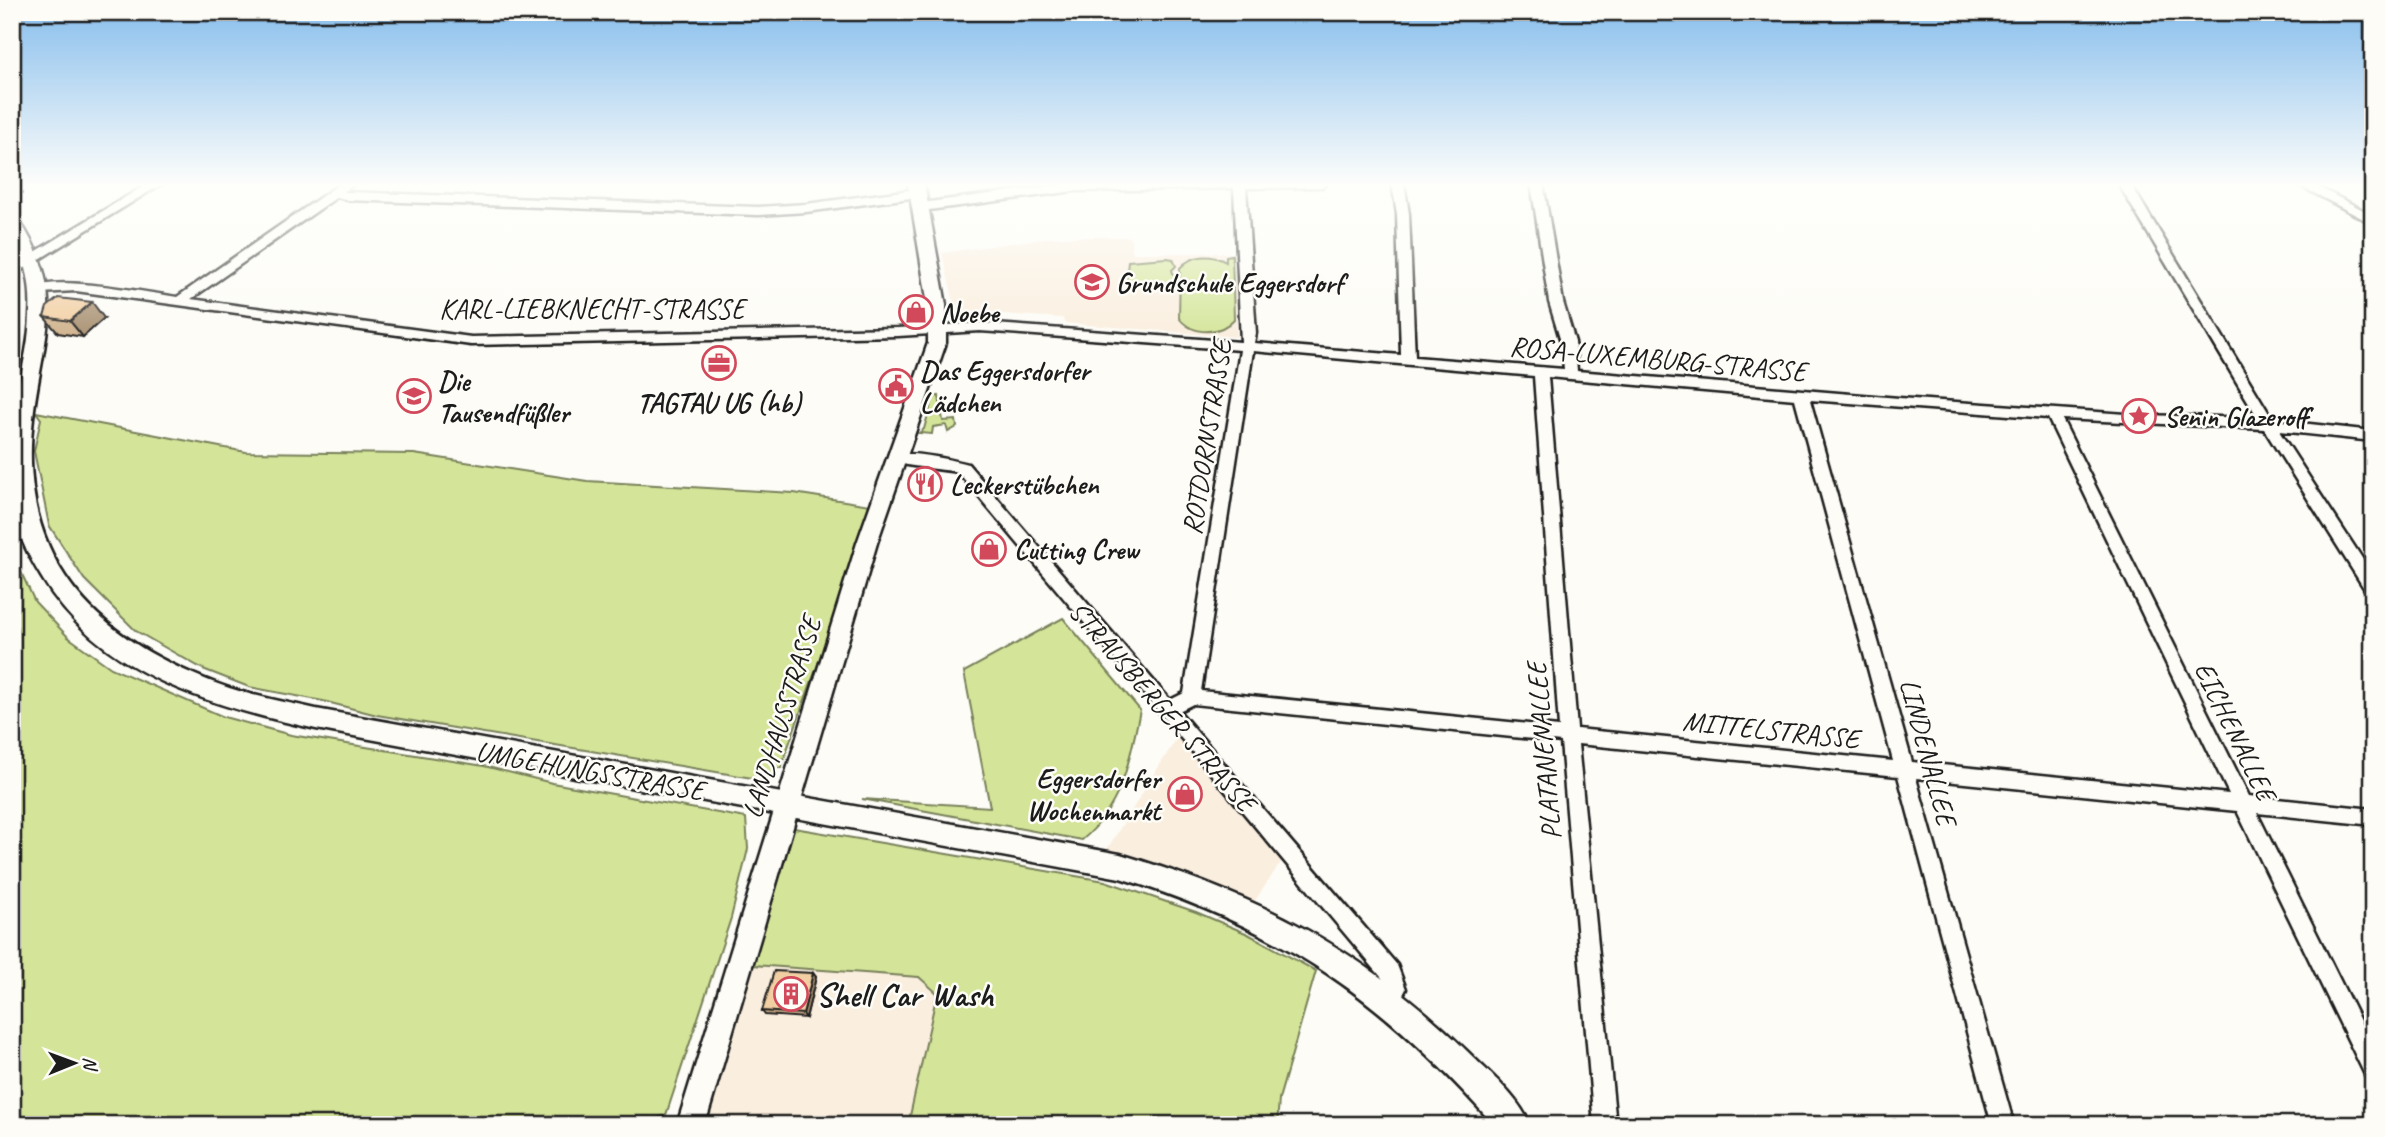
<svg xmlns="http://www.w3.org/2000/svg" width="2385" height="1137" font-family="Caveat,sans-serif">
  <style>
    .built { fill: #faeede }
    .green { fill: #d4e599; stroke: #78805a; stroke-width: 2 }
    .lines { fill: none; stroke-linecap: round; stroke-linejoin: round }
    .minor-casing { stroke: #1c1c1c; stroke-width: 5 }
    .tertiary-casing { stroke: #1c1c1c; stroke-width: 5 }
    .secondary-casing { stroke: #1c1c1c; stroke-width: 5 }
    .minor { fill: #fdfcf7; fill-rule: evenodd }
    .tertiary { fill: #fdfcf7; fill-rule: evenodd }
    .secondary { fill: #fdfcf7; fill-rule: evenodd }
    .wall { fill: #d0b28c; stroke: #1c1c1c; stroke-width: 2 }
    .shaded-wall { fill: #a99172; stroke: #1c1c1c; stroke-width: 2 }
    .building { fill: #f2cfa3; stroke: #1c1c1c; stroke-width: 2 }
    .labels { text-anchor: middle; stroke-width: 5; stroke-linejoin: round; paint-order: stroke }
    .poi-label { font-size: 28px; font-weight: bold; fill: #1c1c1c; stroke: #fdfcf7; text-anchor: start }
    .street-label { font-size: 28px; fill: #1c1c1c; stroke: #fdfcf7 }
    .near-poi-label { font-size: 33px; font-weight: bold; fill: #1c1c1c; stroke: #fdfcf7; text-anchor: start }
  </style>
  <rect width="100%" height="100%" fill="#fdfcf7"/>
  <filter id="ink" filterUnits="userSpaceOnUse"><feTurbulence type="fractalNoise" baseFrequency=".0143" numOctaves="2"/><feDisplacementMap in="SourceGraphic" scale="14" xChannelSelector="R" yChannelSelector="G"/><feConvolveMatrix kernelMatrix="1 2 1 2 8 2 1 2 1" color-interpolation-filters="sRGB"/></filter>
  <g filter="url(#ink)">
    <!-- built -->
    <path class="built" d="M1054 237H1130L1133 253H1234L1237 337 1065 323 1062 318 956 311 942 253Z
      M1180 733 1283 859 1254 902 1104 854Z
      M753 965 919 977 937 993 908 1125H704Z"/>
    <!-- green -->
    <path class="green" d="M1232 255 1234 319C1220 335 1193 336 1179 318L1180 268C1192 254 1211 254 1226 262V256Z
      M1167 258 1173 259 1176 266 1172 270 1175 279 1169 285 1126 283 1128 261Z
      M939 396 943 421 956 420 957 427 948 432 946 425 933 427 932 434 919 433 924 429 933 397Z
      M36 412 246 452 414 454 587 481 794 493 870 505C847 595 810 680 781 768H777L770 777 758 779 377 715 323 701 249 687 203 669 136 631 84 579 49 525 34 451 41 419Z
      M12 553 35 602 68 637 111 668 224 717 291 735 484 766 552 783 746 818 748 849 731 918 666 1115 638 1125H12Z
      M1063 618 1140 710C1130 759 1123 806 1082 840L862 799 990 807 964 672Z
      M794 828 1105 881 1196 912 1248 934 1316 971 1279 1099 1277 1125H908L937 993 919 977 753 965Z"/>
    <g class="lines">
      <!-- minor casing -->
      <g class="minor-casing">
        <path id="minor" d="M149 183H163L12 276V266Z
          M341 183H355L344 192H348L758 207 806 204 918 189 924 193 918 197 806 212 758 215 348 200 337 197 191 299 471 337 898 328 980 323 1241 342 1234 188 1074 191 921 211 915 207 921 203 1074 183H1328L1322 187 1246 188 1256 333 1254 343 1401 355 1397 214 1392 183H1404L1409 214 1415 357 1564 369 1561 342 1549 302 1531 183H1543L1563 302 1575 342 1577 371 1899 398 2140 415 2258 418 2118 183H2130L2273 420 2373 431V441L2279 431 2373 575V595L2367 593 2264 429 2062 419 2249 796 2373 809V825L2257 813 2373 1047V1080L2366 1077 2237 811 1916 778 2014 1125H1992L1898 776 1578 744 1616 1125H1594L1561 742 1193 704 1179 711 1397 965 1406 989 1397 1006 1390 1009 1383 1006 1380 999 1386 988 1382 978 958 472C943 469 896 466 889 459 900 447 952 460 968 464L1170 700 1184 693 1240 350 980 331 898 336 471 345 76 291 39 293 33 289C50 274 150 293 177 297ZM1253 351 1534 376 1559 727 1201 691ZM1548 377 1795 399 1893 761 1577 729ZM1810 400 2048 418 2229 794 1912 762Z
          M2295 183H2310L2373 215V224Z"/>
      </g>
      <!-- tertiary casing -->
      <g class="tertiary-casing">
        <path id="tertiary" d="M908 183H924L946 305V343L877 543 705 1125H677L857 543 928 343V305Z"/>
      </g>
      <!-- secondary casing -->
      <g class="secondary-casing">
        <path id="secondary" d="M12 218 18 219C69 293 42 338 33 418 17 559 92 637 218 684 249 696 283 701 316 709L1120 854C1260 896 1363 949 1468 1052 1489 1073 1519 1097 1530 1125H1494C1381 997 1283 929 1120 878L316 729C212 706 100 675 42 578 27 554 14 527 12 499 11 473 9 440 13 414 19 381 29 349 30 315 31 300 30 283 26 268 21 249 12 237 12 218Z"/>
      </g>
      <!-- minor -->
      <use href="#minor" class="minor"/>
      <!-- tertiary -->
      <use href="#tertiary" class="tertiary"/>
      <!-- secondary -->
      <use href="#secondary" class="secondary"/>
    </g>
    <!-- wall -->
    <path class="wall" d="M44 317 104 318 83 337 58 333Z
      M813 973 816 977 806 1018 765 1015 762 1011Z"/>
    <!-- shaded-wall -->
    <path class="shaded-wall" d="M92 302 104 318 83 337 70 321Z
      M813 973 816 977 806 1018 803 1014Z"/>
    <!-- building -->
    <path class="building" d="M58 298 92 302 70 321 44 317 47 307Z
      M774 971 813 973 803 1014 762 1011Z"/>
  </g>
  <!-- sky -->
  <linearGradient id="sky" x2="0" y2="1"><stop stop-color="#86bdec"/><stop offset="0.54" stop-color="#fefefb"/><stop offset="1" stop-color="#fefefb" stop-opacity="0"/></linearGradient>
  <rect width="2385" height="342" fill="url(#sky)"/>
  <!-- icons -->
  <defs>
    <g id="school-ring" transform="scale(1.75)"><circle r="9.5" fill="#fdfcf7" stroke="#d1495b" stroke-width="1.5"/><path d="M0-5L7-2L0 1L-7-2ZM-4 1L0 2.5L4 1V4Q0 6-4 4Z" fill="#d1495b"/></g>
    <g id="shop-ring" transform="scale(1.75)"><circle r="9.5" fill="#fdfcf7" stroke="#d1495b" stroke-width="1.5"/><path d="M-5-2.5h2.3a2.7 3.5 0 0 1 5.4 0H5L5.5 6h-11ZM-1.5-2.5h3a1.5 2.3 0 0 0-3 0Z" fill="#d1495b"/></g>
    <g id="office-ring" transform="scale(1.75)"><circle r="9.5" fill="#fdfcf7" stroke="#d1495b" stroke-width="1.5"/><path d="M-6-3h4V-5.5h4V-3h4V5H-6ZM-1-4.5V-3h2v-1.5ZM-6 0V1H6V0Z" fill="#d1495b"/></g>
    <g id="civic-ring" transform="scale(1.75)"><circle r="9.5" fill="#fdfcf7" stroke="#d1495b" stroke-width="1.5"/><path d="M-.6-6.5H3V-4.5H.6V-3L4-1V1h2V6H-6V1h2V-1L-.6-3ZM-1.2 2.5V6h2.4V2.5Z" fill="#d1495b"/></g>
    <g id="sight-ring" transform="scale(1.75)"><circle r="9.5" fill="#fdfcf7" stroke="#d1495b" stroke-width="1.5"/><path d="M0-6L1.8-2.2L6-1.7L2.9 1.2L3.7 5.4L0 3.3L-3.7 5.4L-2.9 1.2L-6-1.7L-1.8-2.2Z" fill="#d1495b"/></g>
    <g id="restaurant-ring" transform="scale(1.75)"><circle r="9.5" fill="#fdfcf7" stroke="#d1495b" stroke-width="1.5"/><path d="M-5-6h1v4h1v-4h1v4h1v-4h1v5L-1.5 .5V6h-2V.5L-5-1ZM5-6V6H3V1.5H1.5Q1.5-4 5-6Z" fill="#d1495b"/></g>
    <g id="building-ring" transform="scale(1.75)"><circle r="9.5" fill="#fdfcf7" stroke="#d1495b" stroke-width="1.5"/><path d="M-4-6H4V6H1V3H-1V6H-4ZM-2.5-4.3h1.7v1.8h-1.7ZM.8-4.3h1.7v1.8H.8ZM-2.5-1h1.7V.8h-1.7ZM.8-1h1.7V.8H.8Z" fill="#d1495b"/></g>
  </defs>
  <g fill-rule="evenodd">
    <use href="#school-ring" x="1092" y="282"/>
    <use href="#shop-ring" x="916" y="312"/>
    <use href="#office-ring" x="719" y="363"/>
    <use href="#civic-ring" x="896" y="386"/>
    <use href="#school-ring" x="414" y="396"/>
    <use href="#sight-ring" x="2139" y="416"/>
    <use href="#restaurant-ring" x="925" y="484"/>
    <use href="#shop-ring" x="989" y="549"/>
    <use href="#shop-ring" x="1185" y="794"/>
    <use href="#building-ring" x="791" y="994"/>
  </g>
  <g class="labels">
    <!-- poi labels -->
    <g class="poi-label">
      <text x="1116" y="292">Grundschule Eggersdorf</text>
      <text x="940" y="322">Noebe</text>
      <text x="920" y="380">Das Eggersdorfer<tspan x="920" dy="32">Lädchen</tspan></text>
      <text x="438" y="390">Die<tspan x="438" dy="32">Tausendfüßler</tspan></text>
      <text x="719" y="412" text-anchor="middle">TAGTAU UG (hb)</text>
      <text x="2164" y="426">Senin Glazeroff</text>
      <text x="950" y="494">Leckerstübchen</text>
      <text x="1014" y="559">Cutting Crew</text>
      <text x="1160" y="788" text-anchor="end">Eggersdorfer<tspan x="1160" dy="32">Wochenmarkt</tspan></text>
    </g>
    <!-- street labels -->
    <g class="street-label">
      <text x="592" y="318">KARL-LIEBKNECHT-STRASSE</text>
      <text transform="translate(1658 358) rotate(5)" y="10">ROSA-LUXEMBURG-STRASSE</text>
      <text transform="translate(1206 437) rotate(-81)" y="10">ROTDORNSTRASSE</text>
      <text transform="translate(1163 706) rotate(49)" y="10">STRAUSBERGER STRASSE</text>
      <text transform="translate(781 717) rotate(-73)" y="10">LANDHAUSSTRASSE</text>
      <text transform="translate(1771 729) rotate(6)" y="10">MITTELSTRASSE</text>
      <text transform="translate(2236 731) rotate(64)" y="10">EICHENALLEE</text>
      <text transform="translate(1543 751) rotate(-95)" y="10">PLATANENALLEE</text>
      <text transform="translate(1929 752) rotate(75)" y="10">LINDENALLEE</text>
      <text transform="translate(590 770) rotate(10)" y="10">UMGEHUNGSSTRASSE</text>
    </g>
    <!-- near-poi labels -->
    <g class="near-poi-label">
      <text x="816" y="1006">Shell Car Wash</text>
    </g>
  </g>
  <!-- margin -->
  <rect width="2385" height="1137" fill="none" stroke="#fdfcf7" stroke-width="42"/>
  <rect x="21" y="21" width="2343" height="1095" fill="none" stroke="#1c1c1c" stroke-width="2.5" filter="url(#ink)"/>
  <!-- north arrow -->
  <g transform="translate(74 1063) rotate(89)" stroke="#fdfcf7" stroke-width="5" paint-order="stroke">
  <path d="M0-5L12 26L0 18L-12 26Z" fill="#1c1c1c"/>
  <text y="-10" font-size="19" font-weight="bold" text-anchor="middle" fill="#1c1c1c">N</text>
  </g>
</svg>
